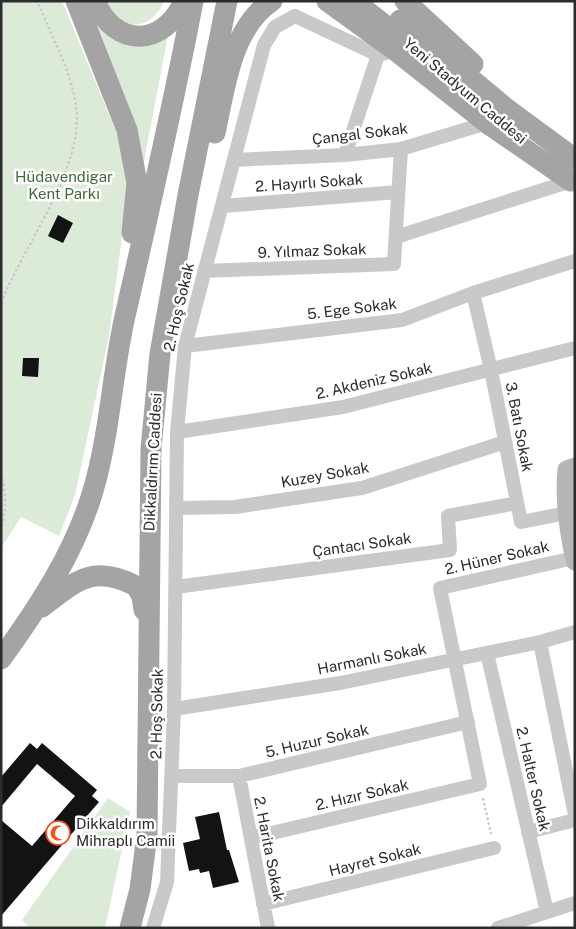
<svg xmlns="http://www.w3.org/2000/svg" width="576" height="929" font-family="'Public Sans',sans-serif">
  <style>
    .green { fill: #dcebd8 }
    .building { fill: #131313 }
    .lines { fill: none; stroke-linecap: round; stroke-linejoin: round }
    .path { stroke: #c9c9c9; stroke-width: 2.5; stroke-dasharray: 2.5 2.5; stroke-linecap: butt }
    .street { stroke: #c9c9c9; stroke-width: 14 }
    .secondary { stroke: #b6b6b6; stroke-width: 19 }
    .primary { stroke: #a4a4a4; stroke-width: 21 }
    .labels { text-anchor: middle; stroke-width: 5; stroke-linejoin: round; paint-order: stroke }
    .street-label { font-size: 15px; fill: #2c2c2c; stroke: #fff }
    .park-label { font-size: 15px; fill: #3e6a37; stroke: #fff }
    .poi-label { font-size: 15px; fill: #2c2c2c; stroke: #fff; text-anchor: start }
  </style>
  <rect width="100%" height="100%" fill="#fff"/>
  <!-- green -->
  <path class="green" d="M1 1H62L122 146 129 183 109 336 75 495 59 536 21 517 1 548Z
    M105 1H164C157 19 139 32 120 20 114 16 109 7 105 1Z
    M94 19 168 35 142 172Z
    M108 798 130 812 105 928H30L22 920Z"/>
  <!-- building -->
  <path class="building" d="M58 215 73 223 63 243 48 236Z
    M23 358H39L38 377 22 376Z
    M30 743 37 749 42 743 97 790 92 796 99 802 1 916V820L32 846 75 796 37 764 1 807V777Z
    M219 812 227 850H229L239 882 213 888 209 871 200 873 199 869 189 871 183 843 200 839 195 817Z"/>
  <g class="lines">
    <!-- path -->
    <path class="path" d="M1 303C24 244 85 168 76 105 70 68 51 35 37 1
      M1 474C6 491 7 510 1 526
      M483 798 491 834"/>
    <!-- street -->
    <path class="street" d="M345 155 378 55 386 53
      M234 160 345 155 401 149 487 123
      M223 206 398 192
      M396 237 571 181
      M204 271 394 264 401 149
      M473 293 491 370 521 522 567 513
      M185 346 402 320 473 293 575 261
      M177 432 343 407 575 348
      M176 508 235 507 362 488 505 442
      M176 587 450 550 448 516 517 503
      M540 642 575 815
      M487 653 547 912
      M174 709 340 683 540 642 575 632
      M172 776H239L468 722
      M239 776 268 928
      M528 832 575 820
      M251 838 480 784 440 588 574 558
      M263 904 494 848
      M153 928 167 882 174 709 177 432 185 346 264 45 275 27 295 16 378 55
      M498 928 575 903"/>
    <!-- secondary -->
    <path class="secondary" d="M575 467 567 470C564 501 569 531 575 561"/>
    <!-- primary -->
    <path class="primary" d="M76 1 127 130 137 183 132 233
      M95 1C115 49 164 47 184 1
      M327 1 396 51 487 123 571 181
      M354 1 409 44
      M405 1 473 64
      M400 20 507 109 575 159
      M215 133C225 88 231 28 272 1
      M42 607C77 580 93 564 136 586L142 596 144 610
      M1 659C38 608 75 552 93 491 110 433 112 374 125 316 149 211 173 107 193 1
      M130 928 140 889 147 835 151 449 160 354 188 195 227 1"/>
  </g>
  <!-- icons -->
  <defs>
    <g id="mosque-ring" transform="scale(1.25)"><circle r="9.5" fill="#fff" stroke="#f2541f" stroke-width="1.5"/><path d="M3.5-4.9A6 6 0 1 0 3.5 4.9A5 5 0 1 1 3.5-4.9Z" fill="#f2541f"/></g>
  </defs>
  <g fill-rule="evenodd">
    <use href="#mosque-ring" x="58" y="833"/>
  </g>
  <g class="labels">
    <!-- street labels -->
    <g class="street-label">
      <text transform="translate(465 91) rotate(40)" y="5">Yeni Stadyum Caddesi</text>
      <text transform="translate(360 134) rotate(-7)" y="5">Çangal Sokak</text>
      <text transform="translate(309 183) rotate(-4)" y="5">2. Hayırlı Sokak</text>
      <text transform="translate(312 251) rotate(-2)" y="5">9. Yılmaz Sokak</text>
      <text transform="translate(179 307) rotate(-77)" y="5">2. Hoş Sokak</text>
      <text transform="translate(352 309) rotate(-7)" y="5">5. Ege Sokak</text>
      <text transform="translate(374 381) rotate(-13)" y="5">2. Akdeniz Sokak</text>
      <text transform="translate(519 427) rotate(79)" y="5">3. Batı Sokak</text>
      <text transform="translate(153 462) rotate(-87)" y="5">Dikkaldırım Caddesi</text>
      <text transform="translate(325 475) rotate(-10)" y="5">Kuzey Sokak</text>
      <text transform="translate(362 545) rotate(-8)" y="5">Çantacı Sokak</text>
      <text transform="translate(497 558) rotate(-13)" y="5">2. Hüner Sokak</text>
      <text transform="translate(372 659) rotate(-11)" y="5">Harmanlı Sokak</text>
      <text transform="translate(157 714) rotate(-89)" y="5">2. Hoş Sokak</text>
      <text transform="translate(317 741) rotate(-13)" y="5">5. Huzur Sokak</text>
      <text transform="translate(533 779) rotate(77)" y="5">2. Halter Sokak</text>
      <text transform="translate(362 795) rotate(-13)" y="5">2. Hızır Sokak</text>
      <text transform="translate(269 849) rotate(79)" y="5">2. Harita Sokak</text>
      <text transform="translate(375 860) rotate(-14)" y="5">Hayret Sokak</text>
    </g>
    <!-- park labels -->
    <g class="park-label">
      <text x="64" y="182">Hüdavendigar<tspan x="64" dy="17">Kent Parkı</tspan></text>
    </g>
    <!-- poi labels -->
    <g class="poi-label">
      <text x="76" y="829">Dikkaldırım<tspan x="76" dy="17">Mihraplı Camii</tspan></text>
    </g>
  </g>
  <!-- border -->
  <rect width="576" height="929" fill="none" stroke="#2c2c2c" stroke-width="5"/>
</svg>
